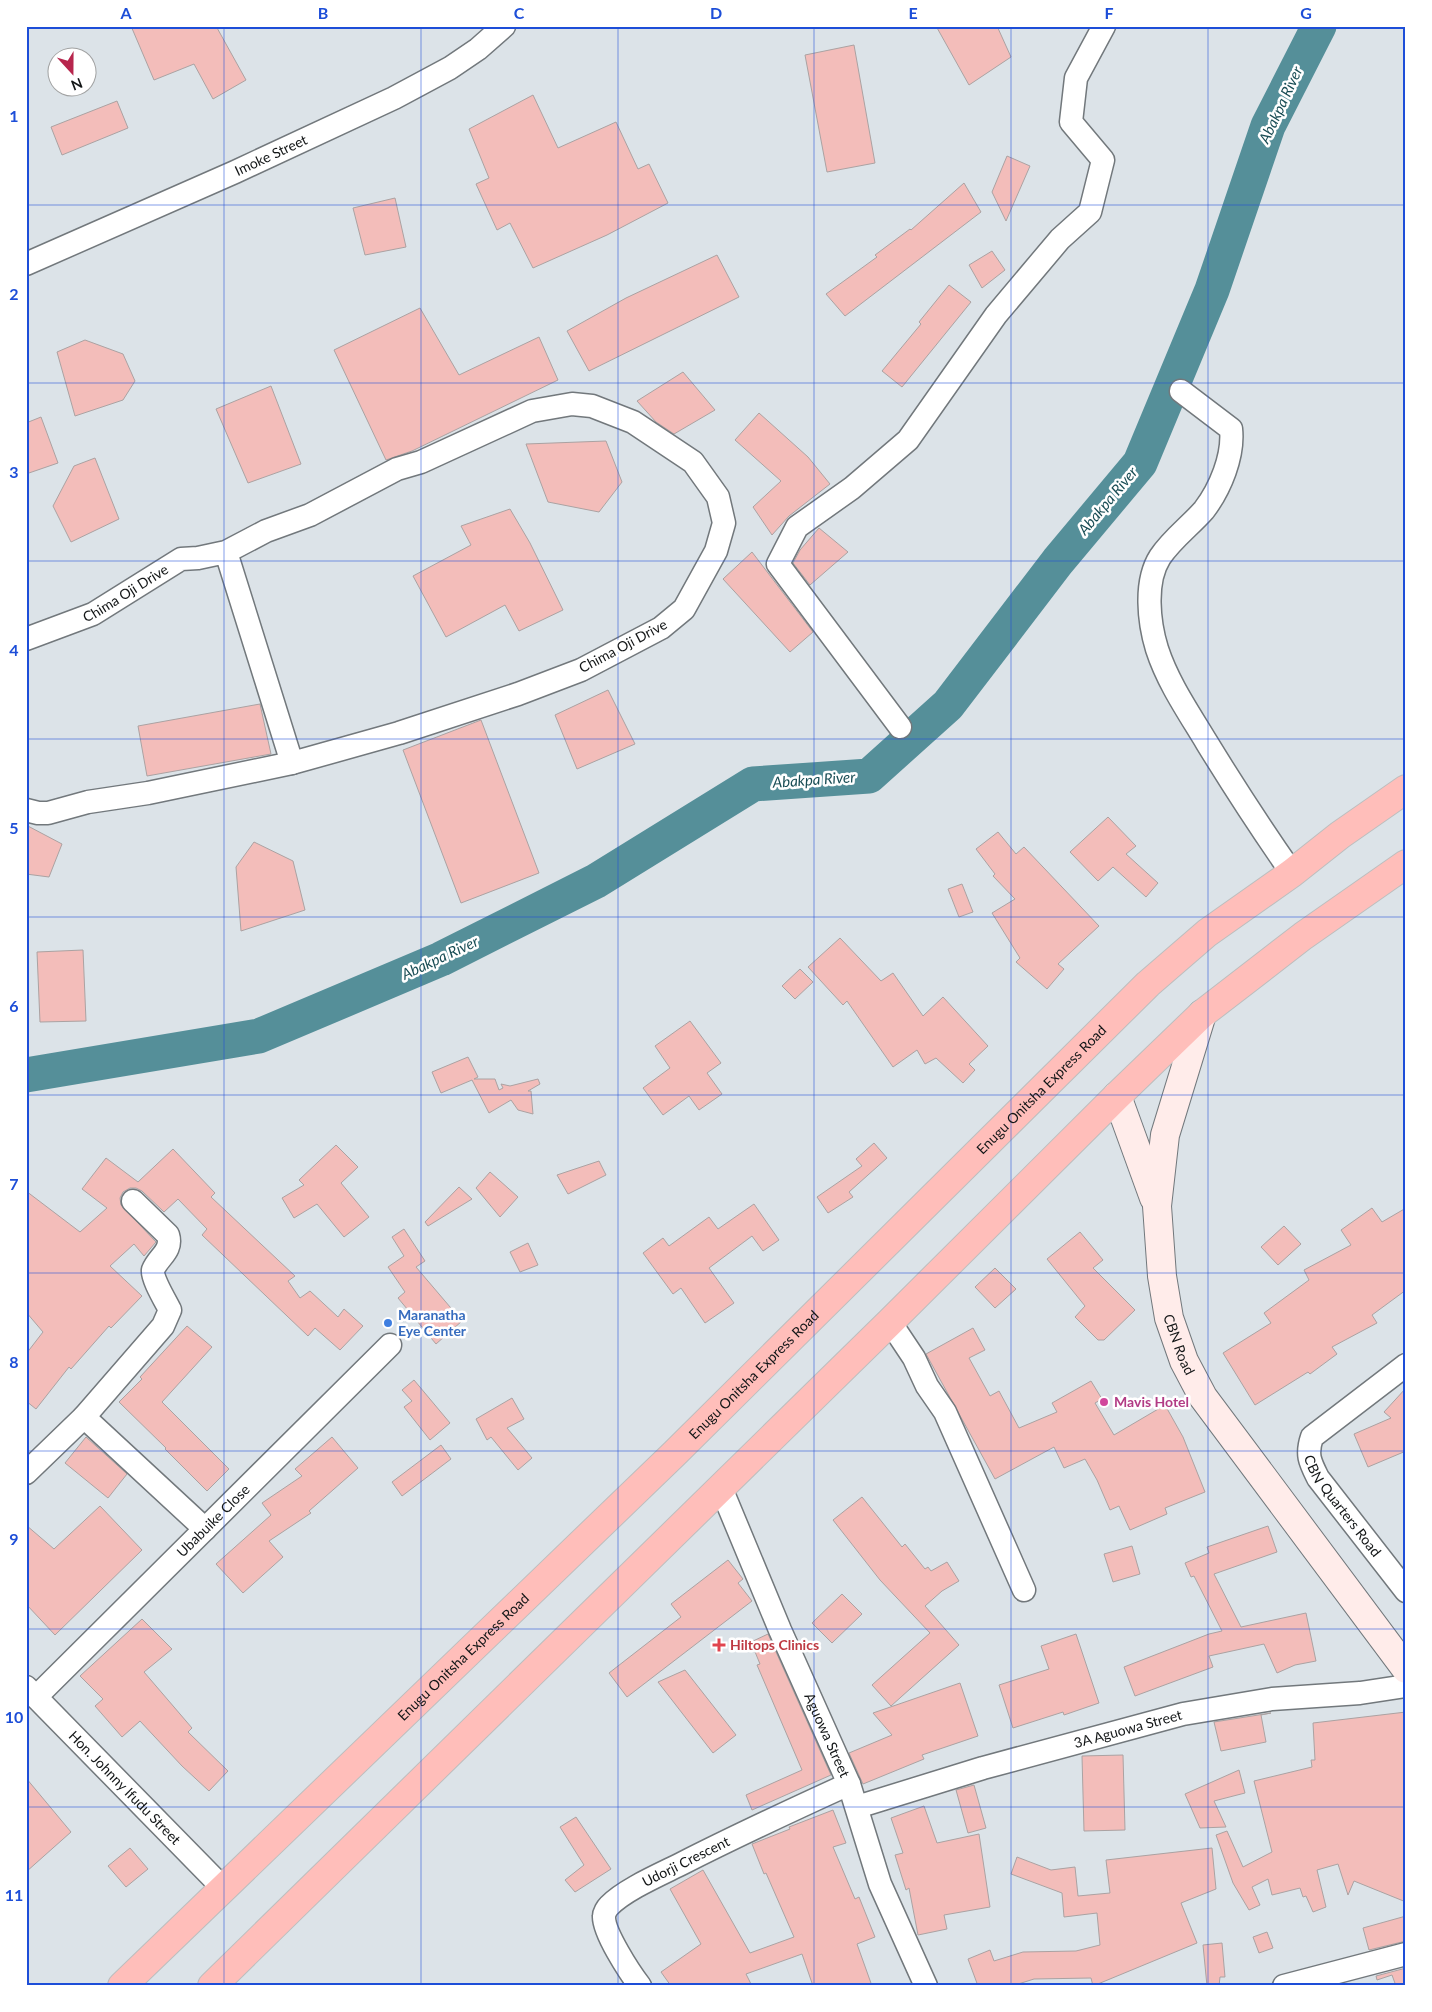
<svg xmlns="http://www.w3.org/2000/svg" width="1432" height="2012" font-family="Lato,sans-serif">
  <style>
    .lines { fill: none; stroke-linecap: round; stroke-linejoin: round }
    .river { stroke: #558f99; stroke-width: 35 }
    .building { fill: #f3bdba; stroke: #aba2a2 }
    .street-casing { stroke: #72787c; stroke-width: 25 }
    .secondary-casing { stroke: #72787c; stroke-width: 30 }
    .highway-casing { stroke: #bdbebe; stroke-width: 30 }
    .street { stroke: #fff; stroke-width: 22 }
    .secondary { stroke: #ffecea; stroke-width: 28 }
    .highway { stroke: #ffbeba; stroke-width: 28 }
    .grid { fill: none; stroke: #1d4ed8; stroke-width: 1; stroke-opacity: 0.55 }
    .shop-dot { fill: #3f7fe0; stroke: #fff; stroke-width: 2 }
    .hotel-dot { fill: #d1479c; stroke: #fff; stroke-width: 2 }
    .health-dot { fill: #e0444e; stroke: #fff; stroke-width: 2 }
    .labels { text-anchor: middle; stroke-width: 5; stroke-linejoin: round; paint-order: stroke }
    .street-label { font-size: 14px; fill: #131617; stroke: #fff }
    .shop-label { font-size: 14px; font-weight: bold; fill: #366cbe; stroke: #fff; text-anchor: start }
    .hotel-label { font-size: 14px; font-weight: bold; fill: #b23c85; stroke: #fff; text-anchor: start }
    .health-label { font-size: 14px; font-weight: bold; fill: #be3a42; stroke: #fff; text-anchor: start }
    .water-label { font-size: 15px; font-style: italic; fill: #194d55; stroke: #fff }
    .neatline { fill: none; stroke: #1d4ed8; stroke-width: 2 }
    .grid-label { font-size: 16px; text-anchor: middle; font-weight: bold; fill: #1d4ed8 }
  </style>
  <rect width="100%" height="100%" fill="#dce3e8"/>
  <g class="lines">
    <!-- river -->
    <path class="river" d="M26 1075 259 1036 441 959 596 881 753 784 869 776 948 705 1058 561 1140 463 1212 290 1268 126 1319 26"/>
  </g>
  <!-- building -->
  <path class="building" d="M131 26H216L246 80 213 99 194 64 154 80Z
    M936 26H997L1011 57 969 85Z
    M854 45 875 163 827 172 805 55Z
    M533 95 558 148 616 122 638 169 649 164 668 203 607 235 533 268 510 223 497 230 476 184 489 178 469 129Z
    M117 101 128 128 62 155 51 127Z
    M1007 156 1030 166 1006 221 992 192Z
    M964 183 981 212 845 316 826 294 877 257 875 255 910 229 911 230Z
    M395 198 406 247 365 255 353 208Z
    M992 251 1005 270 982 288 969 265Z
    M717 255 739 297 589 371 567 331 626 298Z
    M949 285 971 302 902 387 882 371 921 324 919 322Z
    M420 308 459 375 539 337 558 380 412 451 386 460 334 350Z
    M85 340 123 354 135 381 123 400 75 416 57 352Z
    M683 372 715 410 674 434 656 422 637 401Z
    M271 386 301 464 248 483 216 409Z
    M759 413 808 457 830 484 789 516 772 535 753 507 781 481 735 440Z
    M41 417 58 463 26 474V423Z
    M606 441 622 482 599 512 548 502 526 444Z
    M95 458 119 519 71 542 53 506 74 466Z
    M510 509 530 543 563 610 519 631 505 605 446 637 413 576 471 545 461 526Z
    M819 528 848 552 810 585 793 563 800 550Z
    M752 552 813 632 790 652 723 579Z
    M608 690 635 744 577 769 555 715Z
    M260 704 271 754 147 776 138 726Z
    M481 720 539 873 461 903 403 750Z
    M1108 817 1136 846 1126 854 1158 883 1146 897 1113 867 1098 881 1070 852Z
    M26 825 62 844 49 877 26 874Z
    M998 832 1016 854 1024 847 1099 926 1058 964 1064 969 1047 989 1016 962 1020 958 992 913 1015 899 993 876 995 874 976 849Z
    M254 842 293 861 305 910 241 931 236 867Z
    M962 884 973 912 959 917 948 889Z
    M840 938 881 981 893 973 923 1016 943 997 988 1046 969 1064 975 1070 963 1083 936 1058 925 1064 917 1050 893 1067 847 1001 843 1005 808 967Z
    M83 950 86 1021 40 1022 37 952Z
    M800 969 813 982 795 999 782 986Z
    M690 1021 721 1063 707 1073 722 1094 699 1110 689 1096 663 1115 643 1088 670 1068 655 1046Z
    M468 1057 478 1077 474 1079H495L499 1090 503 1088 501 1084 510 1086 538 1079 540 1084 528 1091H531L533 1114 518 1110 511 1100 489 1113 472 1080 441 1093 432 1072Z
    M874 1143 887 1158 849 1192 853 1197 828 1213 817 1197 862 1166 856 1159Z
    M336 1145 358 1167 341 1183 369 1217 344 1237 317 1204 294 1218 282 1198 304 1185 299 1180Z
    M173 1149 215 1193 211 1197 295 1276 288 1281 300 1298 310 1291 338 1317 344 1309 363 1326 340 1350 315 1328 308 1336 202 1235 207 1229 178 1199 164 1212 142 1191 136 1188H130L123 1192 120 1198 121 1205 156 1242 144 1256 134 1244 110 1266 142 1296 111 1328 109 1326 71 1369 69 1367 36 1409 26 1401V1354L43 1332 26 1312V1191L80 1232 107 1208 82 1189 106 1158 138 1182Z
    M599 1161 606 1175 568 1194 557 1175Z
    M490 1172 518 1197 500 1217 476 1188Z
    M459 1187 472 1199 428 1226 425 1222Z
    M754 1204 779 1240 763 1251 752 1236 709 1268 734 1303 705 1323 681 1288 673 1294 643 1253 663 1238 669 1246 709 1217 718 1229Z
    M1372 1208 1382 1222 1406 1208V1290L1372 1315 1377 1323 1332 1347 1337 1354 1310 1374 1308 1372 1255 1405 1223 1353 1271 1323 1264 1313 1309 1280 1304 1270 1351 1245 1341 1230Z
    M1284 1226 1301 1244 1278 1265 1261 1247Z
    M404 1229 425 1261 416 1267 462 1321 436 1344 398 1298 405 1292 388 1267 404 1256 392 1237Z
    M1080 1232 1103 1260 1093 1268 1135 1310 1104 1340H1098L1075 1317 1085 1306 1047 1259Z
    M528 1243 538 1265 520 1272 510 1252Z
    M995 1268 1016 1289 995 1308 975 1287Z
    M187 1326 212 1347 162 1402 229 1469 207 1491 165 1449 166 1448 119 1402 142 1379 140 1377Z
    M973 1328 985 1350 969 1358 990 1396 999 1391 1019 1428 1057 1412 1052 1403 1091 1381 1102 1399 1095 1403 1114 1435 1165 1405 1183 1437 1205 1492 1165 1508 1167 1514 1130 1530 1119 1506 1110 1510 1097 1480 1085 1459 1064 1468 1054 1447 995 1479 926 1354Z
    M414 1380 450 1423 430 1440 404 1407 412 1401 402 1390Z
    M1406 1388V1451L1368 1467 1354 1434 1391 1418 1384 1412Z
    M512 1398 524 1419 507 1428 532 1458 518 1470 491 1437 487 1440 476 1419Z
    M86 1437 127 1474 108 1498 65 1463Z
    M332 1437 358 1468 309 1511 311 1513 269 1541 283 1557 243 1593 216 1564 271 1515 262 1503 302 1476 295 1469Z
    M441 1445 451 1459 402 1496 392 1482Z
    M862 1497 902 1547 905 1544 925 1569 928 1567 931 1571 947 1562 959 1581 942 1591 925 1606 959 1645 891 1706 872 1685 930 1633 880 1580 833 1520Z
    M100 1506 142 1550 55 1635 26 1604V1525L54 1549Z
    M1268 1526 1277 1552 1214 1574 1241 1627 1306 1613 1316 1661 1295 1665 1277 1673 1264 1644 1209 1656 1213 1667 1135 1696 1124 1667 1209 1634 1222 1631 1194 1576 1191 1577 1185 1563 1209 1553 1207 1547Z
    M1132 1546 1140 1574 1113 1582 1104 1554Z
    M728 1560 743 1579 738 1583 752 1601 627 1697 609 1673 681 1617 671 1604Z
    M842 1594 862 1614 832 1643 812 1623Z
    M142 1619 172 1649 144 1672 192 1728 188 1732 228 1771 209 1791 182 1766 140 1721 122 1737 95 1706 103 1699 80 1676Z
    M768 1634 831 1775 752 1810 746 1795 802 1770 757 1665 760 1664 751 1642Z
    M1076 1634 1099 1703 1064 1715 1063 1712 1013 1728 999 1685 1049 1669 1041 1646Z
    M685 1670 736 1735 713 1753 658 1682Z
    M960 1683 978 1736 922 1755 924 1759 863 1784 849 1753 892 1735 873 1713Z
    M1406 1712V1902L1354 1881 1348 1895 1338 1864 1317 1870 1326 1907 1313 1912 1306 1896 1303 1897 1300 1888 1272 1895 1268 1879 1252 1887 1260 1905 1249 1910 1233 1883 1216 1835 1227 1831 1243 1867 1272 1852 1254 1781 1312 1767 1311 1760H1315L1313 1723Z
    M1271 1713 1261 1715 1266 1742 1221 1751 1214 1722Z
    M1123 1755 1125 1830 1084 1831 1082 1756Z
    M1239 1770 1245 1793 1214 1801 1226 1827 1200 1828 1185 1794Z
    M26 1778 71 1832 26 1872Z
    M974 1785 986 1828 968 1833 956 1790Z
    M924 1806 937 1843 979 1834 990 1907 944 1915 947 1929 918 1935 909 1888 906 1890 895 1855 903 1853 891 1818Z
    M833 1810 846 1843 833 1847 855 1899 859 1897 875 1937 857 1944 872 1986H813L802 1954 746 1974 752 1986H671L661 1972 701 1944 670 1889 703 1870 750 1953 794 1937 766 1873 764 1874 752 1844 790 1829 789 1827Z
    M576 1817 611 1869 575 1892 565 1880 584 1865 560 1827Z
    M130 1848 148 1869 126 1887 108 1866Z
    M1212 1848 1216 1889 1181 1903 1197 1943 1093 1986 1091 1978 1034 1979 1012 1986H978L968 1959 990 1950 994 1961 1023 1952 1076 1951 1100 1945 1097 1913 1064 1917 1062 1893 1011 1874 1017 1857 1051 1870 1075 1867 1078 1896 1110 1893 1106 1860Z
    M1406 1916V1941L1369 1950 1363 1928Z
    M1267 1932 1273 1948 1259 1953 1253 1937Z
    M1222 1943 1225 1977H1220L1219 1986H1207L1203 1945Z
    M1406 1968V1986H1396L1392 1975 1377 1980 1376 1976Z"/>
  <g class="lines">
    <!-- street casing -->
    <g class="street-casing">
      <g id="street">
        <path id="s1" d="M26 264 235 172 394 98 450 68 478 49 504 26"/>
        <path d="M1181 391 1231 429C1234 456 1220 489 1204 510 1190 526 1172 539 1160 557 1144 582 1149 623 1157 649 1168 683 1189 713 1207 743 1234 787 1262 830 1292 873"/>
        <path id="s2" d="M26 639 93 614 181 559 198 558 226 552 266 531 310 515 397 469 421 462 532 411 572 404 592 406 633 422 693 462 718 497 724 523 716 551 684 609 661 628 581 670 518 694 399 733 292 763 226 552"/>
        <path d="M900 727 778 564 797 527 852 488 908 440 996 315 1060 239 1090 212 1103 160 1071 122 1076 78 1104 26"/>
        <path d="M26 810 38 813H48L88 802 148 793 292 763"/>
        <path d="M890 1322 914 1358 927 1386 945 1412 1024 1590"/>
        <path id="s3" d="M1406 1365 1312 1437C1306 1455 1310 1462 1318 1478L1406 1591"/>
        <path d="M84 1417 205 1529"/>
        <path d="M26 1473 84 1417 163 1326 170 1310C166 1302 151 1277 153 1270 158 1257 173 1251 168 1235L133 1201"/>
        <path id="s4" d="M721 1488 780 1630 849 1784 880 1884 926 1986"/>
        <path id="s5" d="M26 1687 223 1888"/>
        <path id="s6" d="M36 1697 390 1345"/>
        <path id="s7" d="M857 1807 983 1768 1183 1714 1272 1699 1360 1693 1406 1686"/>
        <path id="s8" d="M640 1986C630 1973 603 1932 604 1916 604 1913 607 1908 609 1906 624 1890 661 1874 681 1864 736 1836 792 1810 849 1784"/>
        <path d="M1284 1986 1406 1954"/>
      </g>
    </g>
    <!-- secondary casing -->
    <g class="secondary-casing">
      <g id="secondary">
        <path id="s9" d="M1202 1014 1165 1135 1157 1206 1162 1276 1169 1318 1184 1361 1203 1397 1406 1669"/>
        <path d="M1117 1096 1154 1198"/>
      </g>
    </g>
    <!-- highway casing -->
    <g class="highway-casing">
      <g id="highway">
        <path id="s10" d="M122 1986 675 1453 1148 984 1207 933 1292 873 1340 835 1406 789"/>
        <path d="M212 1986 890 1322 1117 1096 1202 1014 1303 936 1406 864"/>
      </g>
    </g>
    <!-- street -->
    <use href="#street" class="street"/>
    <!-- secondary -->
    <use href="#secondary" class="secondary"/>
    <!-- highway -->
    <use href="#highway" class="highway"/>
  </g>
  <!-- grid -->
  <path class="grid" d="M224 26V1986M421 26V1986M618 26V1986M814 26V1986M1011 26V1986M1208 26V1986M26 205H1406M26 383H1406M26 561H1406M26 739H1406M26 917H1406M26 1095H1406M26 1273H1406M26 1451H1406M26 1629H1406M26 1807H1406"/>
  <!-- markers -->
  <circle class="shop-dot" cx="388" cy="1323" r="5"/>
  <circle class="hotel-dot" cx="1104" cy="1402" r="5"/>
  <path class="health-dot" d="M716.5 1637.5h5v5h5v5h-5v5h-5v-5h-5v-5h5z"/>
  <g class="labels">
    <!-- street labels -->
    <g class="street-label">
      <text dy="5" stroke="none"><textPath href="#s1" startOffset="268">Imoke Street</textPath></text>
      <text dy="5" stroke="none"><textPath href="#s2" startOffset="110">Chima Oji Drive</textPath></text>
      <text transform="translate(623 646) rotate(-28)" y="5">Chima Oji Drive</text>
      <text dy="5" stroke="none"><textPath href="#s10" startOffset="1284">Enugu Onitsha Express Road</textPath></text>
      <text dy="5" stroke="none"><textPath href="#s9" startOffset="339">CBN Road</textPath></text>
      <text dy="5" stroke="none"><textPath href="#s10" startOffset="879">Enugu Onitsha Express Road</textPath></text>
      <text dy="5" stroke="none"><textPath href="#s3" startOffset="198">CBN Quarters Road</textPath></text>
      <text dy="5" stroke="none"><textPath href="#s6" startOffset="250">Ubabuike Close</textPath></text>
      <text dy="5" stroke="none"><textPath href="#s10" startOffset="474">Enugu Onitsha Express Road</textPath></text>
      <text dy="5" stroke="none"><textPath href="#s7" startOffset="282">3A Aguowa Street</textPath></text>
      <text dy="5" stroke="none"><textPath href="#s4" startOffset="269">Aguowa Street</textPath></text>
      <text dy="5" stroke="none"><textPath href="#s5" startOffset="141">Hon. Johnny Ifudu Street</textPath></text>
      <text dy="5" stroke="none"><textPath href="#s8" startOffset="180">Udorji Crescent</textPath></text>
    </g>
    <!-- shop labels -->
    <g class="shop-label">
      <text x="398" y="1320">Maranatha<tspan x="398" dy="16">Eye Center</tspan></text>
    </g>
    <!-- hotel labels -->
    <g class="hotel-label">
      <text x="1114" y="1407">Mavis Hotel</text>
    </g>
    <!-- health labels -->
    <g class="health-label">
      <text x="730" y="1650">Hiltops Clinics</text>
    </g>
    <!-- water labels -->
    <g class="water-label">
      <text transform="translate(1281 105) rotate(-65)" y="5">Abakpa River</text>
      <text transform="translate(1108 501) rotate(-50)" y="5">Abakpa River</text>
      <text transform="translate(814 780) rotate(-4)" y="5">Abakpa River</text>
      <text transform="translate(440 958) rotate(-25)" y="5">Abakpa River</text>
    </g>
  </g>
  <!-- border -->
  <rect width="1432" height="2012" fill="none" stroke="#ffffff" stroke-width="55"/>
  <!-- north arrow -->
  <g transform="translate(72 72) rotate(159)"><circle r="24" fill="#ffffff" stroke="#a1a2a2"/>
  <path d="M0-4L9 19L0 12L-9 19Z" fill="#b7264d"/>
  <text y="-8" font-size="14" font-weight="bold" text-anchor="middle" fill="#131617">N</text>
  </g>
  <rect x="28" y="28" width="1376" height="1956" class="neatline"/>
  <g class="grid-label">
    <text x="126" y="19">A</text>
    <text x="323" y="19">B</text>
    <text x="519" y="19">C</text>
    <text x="716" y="19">D</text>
    <text x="913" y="19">E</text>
    <text x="1109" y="19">F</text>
    <text x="1306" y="19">G</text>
    <text x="14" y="122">1</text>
    <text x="14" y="300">2</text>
    <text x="14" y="478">3</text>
    <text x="14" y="656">4</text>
    <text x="14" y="834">5</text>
    <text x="14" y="1012">6</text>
    <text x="14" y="1190">7</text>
    <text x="14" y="1368">8</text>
    <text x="14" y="1545">9</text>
    <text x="14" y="1723">10</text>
    <text x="14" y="1901">11</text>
  </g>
</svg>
